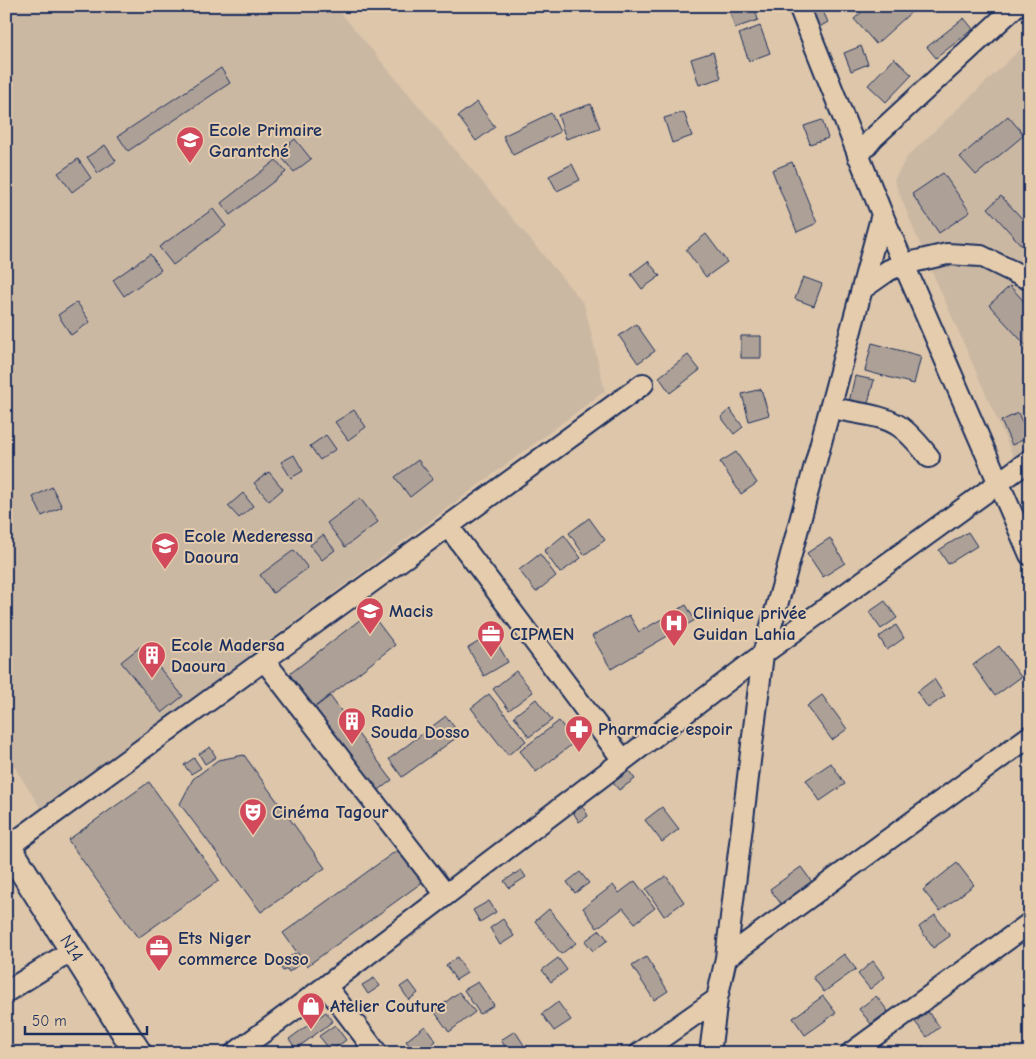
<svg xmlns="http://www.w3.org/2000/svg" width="1036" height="1059" font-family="'Comic Neue',sans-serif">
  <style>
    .built { fill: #cbb8a3 }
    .building { fill: #ada097; stroke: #1b2f5e }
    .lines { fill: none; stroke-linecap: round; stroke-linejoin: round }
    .minor-casing { stroke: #1b2f5e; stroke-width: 24 }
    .major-casing { stroke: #1b2f5e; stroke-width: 30 }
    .minor { stroke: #e5ccad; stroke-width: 20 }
    .major { stroke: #e5ccad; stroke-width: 26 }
    .labels { text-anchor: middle; stroke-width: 4; stroke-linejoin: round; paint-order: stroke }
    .poi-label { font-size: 18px; font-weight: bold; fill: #1b2f5e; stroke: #e5ccad; text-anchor: start }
    .street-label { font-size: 18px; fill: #1b2f5e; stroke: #e5ccad }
  </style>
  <rect width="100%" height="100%" fill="#ddc6aa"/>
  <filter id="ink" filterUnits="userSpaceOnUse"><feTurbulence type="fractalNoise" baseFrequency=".02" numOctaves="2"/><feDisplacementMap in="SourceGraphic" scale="10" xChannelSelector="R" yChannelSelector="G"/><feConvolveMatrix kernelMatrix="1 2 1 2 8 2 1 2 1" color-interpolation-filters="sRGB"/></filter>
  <g filter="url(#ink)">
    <!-- built -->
    <path class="built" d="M6 6H335L584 304 605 391 42 810 6 754Z
      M1030 40V447L1014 458 916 235 894 180 907 157Z"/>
    <!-- building -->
    <path class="building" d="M737 6H754L758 20 735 28 729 9Z
      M859 6H918L876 44 854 19 863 11Z
      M822 9 828 22 816 29 809 16Z
      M964 18 973 29 936 58 927 47Z
      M760 26 770 53 749 61 739 34Z
      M861 46 868 64 851 71 844 53Z
      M713 52 721 78 699 85 691 59Z
      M894 58 912 75 886 102 868 85Z
      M221 68 230 83 128 151 118 136Z
      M477 102 495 127 476 141 458 116Z
      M591 104 600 128 566 139 558 115Z
      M684 112 692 136 672 143 664 118Z
      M551 113 560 132 513 155 503 136Z
      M1008 116 1024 135 976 175 960 157Z
      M822 120 828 138 810 144 804 126Z
      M295 139 311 159 294 172 278 153Z
      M105 145 116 161 98 173 87 157Z
      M78 159 91 178 72 192 58 173Z
      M276 160 286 172 230 215 221 203Z
      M792 162 817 223 797 232 772 170Z
      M572 164 580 180 557 191 549 176Z
      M943 173 970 212 939 233 912 194Z
      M1001 196 1030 227V240L1023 247 988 208Z
      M213 209 226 226 173 265 159 247Z
      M706 234 727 262 706 277 686 250Z
      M150 254 161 270 124 296 113 280Z
      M648 261 660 276 642 289 631 274Z
      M803 277 822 284 814 306 795 299Z
      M1010 286 1030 308V350L989 305Z
      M77 302 90 322 71 335 58 315Z
      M636 324 655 351 638 363 619 336Z
      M741 336H761V358H741Z
      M872 343 921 356 914 384 865 371Z
      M688 355 700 370 670 393 659 377Z
      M855 376 874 380 867 407 849 402Z
      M761 389 769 415 749 421 742 394Z
      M730 409 743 427 734 434 721 417Z
      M354 410 366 427 348 440 335 422Z
      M1018 413 1029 437 1012 445 1001 421Z
      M326 435 336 449 320 460 310 446Z
      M736 452 757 483 741 494 720 462Z
      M294 455 303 471 291 478 281 462Z
      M418 460 433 479 410 497 395 477Z
      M269 472 283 489 269 501 254 483Z
      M52 487 62 507 42 516 33 497Z
      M243 493 253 506 239 518 228 506Z
      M360 498 378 522 345 547 327 523Z
      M589 518 605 540 584 555 569 533Z
      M968 532 977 546 948 564 939 550Z
      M323 535 335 550 322 560 310 545Z
      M564 535 581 558 560 573 544 551Z
      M830 538 845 563 823 577 807 553Z
      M294 550 308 568 273 593 260 575Z
      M540 554 556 576 536 592 519 570Z
      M885 601 897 618 881 629 869 612Z
      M686 605 695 620 611 669 592 636 629 615 639 632Z
      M370 612 395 645 312 709 287 676Z
      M896 625 904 638 887 650 879 637Z
      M492 634 508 662 484 676 468 648Z
      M141 646 183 696 162 713 121 662Z
      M999 646 1021 677 995 696 973 665Z
      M516 671 533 692 509 710 493 689Z
      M934 679 945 696 928 708 917 692Z
      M489 694 526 741 508 755 471 708Z
      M822 695 847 729 832 740 807 706Z
      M330 696 392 780 375 793 313 709Z
      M536 699 552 720 529 737 514 716Z
      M446 716 460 735 402 777 389 759Z
      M559 721 575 742 536 772 520 751Z
      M210 747 216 757 205 764 199 754Z
      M244 755 325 868 261 912 180 804 193 779 218 760Z
      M194 758 201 768 191 774 184 765Z
      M831 763 845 784 820 801 806 780Z
      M629 771 635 779 619 790 613 783Z
      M149 782 219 880 138 938 68 840Z
      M583 807 588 816 579 822 573 812Z
      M662 807 679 829 662 842 645 820Z
      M400 848 424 881 307 966 283 933Z
      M957 863 974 885 940 911 923 890Z
      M801 867 812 882 781 904 770 889Z
      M521 870 526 877 509 888 504 881Z
      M580 872 589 883 575 893 567 882Z
      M666 876 684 902 664 916 646 889Z
      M635 881 655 908 635 923 623 908 597 928 583 908 613 885 619 893Z
      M489 901 496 912 480 922 473 910Z
      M549 909 576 943 561 954 535 921Z
      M935 915 950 936 933 948 919 927Z
      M503 919 514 936 500 945 490 928Z
      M600 930 608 940 593 951 585 941Z
      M295 953 302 962 289 972 287 969 283 971 281 968 284 965 282 962Z
      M844 954 856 969 824 992 813 977Z
      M457 957 467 973 456 980 446 965Z
      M646 957 668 991 654 1000 632 966Z
      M558 958 567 970 551 982 542 970Z
      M873 961 885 977 870 989 858 974Z
      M374 978 380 986 368 994 362 985Z
      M409 981 418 993 409 1000 400 987Z
      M478 982 494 1005 480 1014 464 990Z
      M459 992 475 1012 449 1032 434 1011Z
      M823 996 836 1013 805 1035 793 1018Z
      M876 996 888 1011 871 1024 859 1009Z
      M558 1002 571 1020 554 1031 542 1014Z
      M326 1012 333 1021 296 1049 289 1039Z
      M928 1012 940 1027 927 1037 915 1022Z
      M335 1025 346 1040 331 1051 319 1036Z
      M425 1026 436 1041 422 1053H415L406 1041Z
      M515 1031 529 1053H509L501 1040Z
      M923 1046 928 1053H914Z"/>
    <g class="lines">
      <!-- minor casing -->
      <g class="minor-casing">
        <path id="minor" d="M858 156 873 138 1016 6
          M882 214 1030 555
          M862 289 889 270 904 264 947 254 981 256 1030 280
          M831 407C852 414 879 413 899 426 911 434 920 446 929 457
          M448 526 623 760
          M264 660 446 895
          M8 847 643 384
          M726 958 1030 736
          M326 986 377 1053
          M6 992 73 950
          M235 1053 326 986 763 654 1030 460
          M640 1053 717 999
          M710 1053 717 999 726 958 763 654 785 577 882 214 799 6
          M851 1053 1030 923"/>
      </g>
      <!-- major casing -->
      <g class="major-casing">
        <path id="major" d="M6 844 138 1053"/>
      </g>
      <!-- minor -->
      <use href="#minor" class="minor"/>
      <!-- major -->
      <use href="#major" class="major"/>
    </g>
  </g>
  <!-- icons -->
  <defs>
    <g id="school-pin" transform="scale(1.4375)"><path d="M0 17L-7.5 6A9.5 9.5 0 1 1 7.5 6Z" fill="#d1495b" stroke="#e5ccad"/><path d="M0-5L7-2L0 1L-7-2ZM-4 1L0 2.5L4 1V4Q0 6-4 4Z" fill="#fff"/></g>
    <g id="hospital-pin" transform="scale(1.4375)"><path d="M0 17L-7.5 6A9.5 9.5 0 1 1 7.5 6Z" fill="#d1495b" stroke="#e5ccad"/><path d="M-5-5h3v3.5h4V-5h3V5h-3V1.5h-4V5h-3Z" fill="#fff"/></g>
    <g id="office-pin" transform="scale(1.4375)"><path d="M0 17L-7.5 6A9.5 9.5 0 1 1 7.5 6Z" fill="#d1495b" stroke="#e5ccad"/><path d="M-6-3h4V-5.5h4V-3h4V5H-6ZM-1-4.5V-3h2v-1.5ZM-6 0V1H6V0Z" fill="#fff"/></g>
    <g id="building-pin" transform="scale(1.4375)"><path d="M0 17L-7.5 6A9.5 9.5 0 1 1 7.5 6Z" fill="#d1495b" stroke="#e5ccad"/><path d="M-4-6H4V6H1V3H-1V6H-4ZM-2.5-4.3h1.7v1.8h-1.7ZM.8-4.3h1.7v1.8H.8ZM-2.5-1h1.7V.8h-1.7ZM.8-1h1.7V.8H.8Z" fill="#fff"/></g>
    <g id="pharmacy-pin" transform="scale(1.4375)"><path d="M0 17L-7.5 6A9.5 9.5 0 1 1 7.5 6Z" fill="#d1495b" stroke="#e5ccad"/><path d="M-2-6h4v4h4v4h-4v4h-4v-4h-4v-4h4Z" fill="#fff"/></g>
    <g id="theatre-pin" transform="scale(1.4375)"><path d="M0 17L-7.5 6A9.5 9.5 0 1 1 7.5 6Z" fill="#d1495b" stroke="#e5ccad"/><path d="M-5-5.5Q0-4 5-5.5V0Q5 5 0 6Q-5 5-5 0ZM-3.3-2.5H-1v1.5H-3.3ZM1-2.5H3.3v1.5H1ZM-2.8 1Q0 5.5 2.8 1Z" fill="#fff"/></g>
    <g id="shop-pin" transform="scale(1.4375)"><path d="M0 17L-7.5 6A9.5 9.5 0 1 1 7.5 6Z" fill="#d1495b" stroke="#e5ccad"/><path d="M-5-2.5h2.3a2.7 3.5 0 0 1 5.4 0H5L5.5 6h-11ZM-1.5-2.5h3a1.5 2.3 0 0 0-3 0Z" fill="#fff"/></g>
  </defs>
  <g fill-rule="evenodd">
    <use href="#school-pin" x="190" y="140"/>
    <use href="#school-pin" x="165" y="546"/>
    <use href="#school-pin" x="370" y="611"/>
    <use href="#hospital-pin" x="674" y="623"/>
    <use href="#office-pin" x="491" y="634"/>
    <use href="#building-pin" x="152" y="655"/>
    <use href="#building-pin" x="352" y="721"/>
    <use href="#pharmacy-pin" x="579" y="729"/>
    <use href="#theatre-pin" x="253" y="812"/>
    <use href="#office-pin" x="159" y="948"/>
    <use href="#shop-pin" x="311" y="1006"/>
  </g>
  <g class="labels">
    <!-- poi labels -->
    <g class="poi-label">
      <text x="209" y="136">Ecole Primaire<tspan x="209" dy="21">Garantché</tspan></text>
      <text x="184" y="542">Ecole Mederessa<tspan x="184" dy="21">Daoura</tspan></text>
      <text x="389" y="617">Macis</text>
      <text x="693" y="619">Clinique privée<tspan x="693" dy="21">Guidan Lahia</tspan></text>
      <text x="510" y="640">CIPMEN</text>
      <text x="171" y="651">Ecole Madersa<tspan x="171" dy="21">Daoura</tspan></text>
      <text x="371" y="717">Radio<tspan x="371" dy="21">Souda Dosso</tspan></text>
      <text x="598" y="735">Pharmacie espoir</text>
      <text x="272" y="818">Cinéma Tagour</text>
      <text x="178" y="944">Ets Niger<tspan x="178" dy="21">commerce Dosso</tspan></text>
      <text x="330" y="1012">Atelier Couture</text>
    </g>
    <!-- street labels -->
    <g class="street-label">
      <text transform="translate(72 948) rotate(58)" y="6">N14</text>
    </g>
  </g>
  <!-- margin -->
  <rect width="1036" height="1059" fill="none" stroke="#e5ccad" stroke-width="25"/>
  <rect x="12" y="12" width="1011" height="1034" fill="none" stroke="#1b2f5e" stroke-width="2" filter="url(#ink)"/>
  <!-- scale -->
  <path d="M25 1026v8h122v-8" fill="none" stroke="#1b2f5e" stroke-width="2.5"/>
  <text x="32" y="1026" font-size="15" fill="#1b2f5e" stroke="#e5ccad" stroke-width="4" paint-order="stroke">50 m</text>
</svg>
